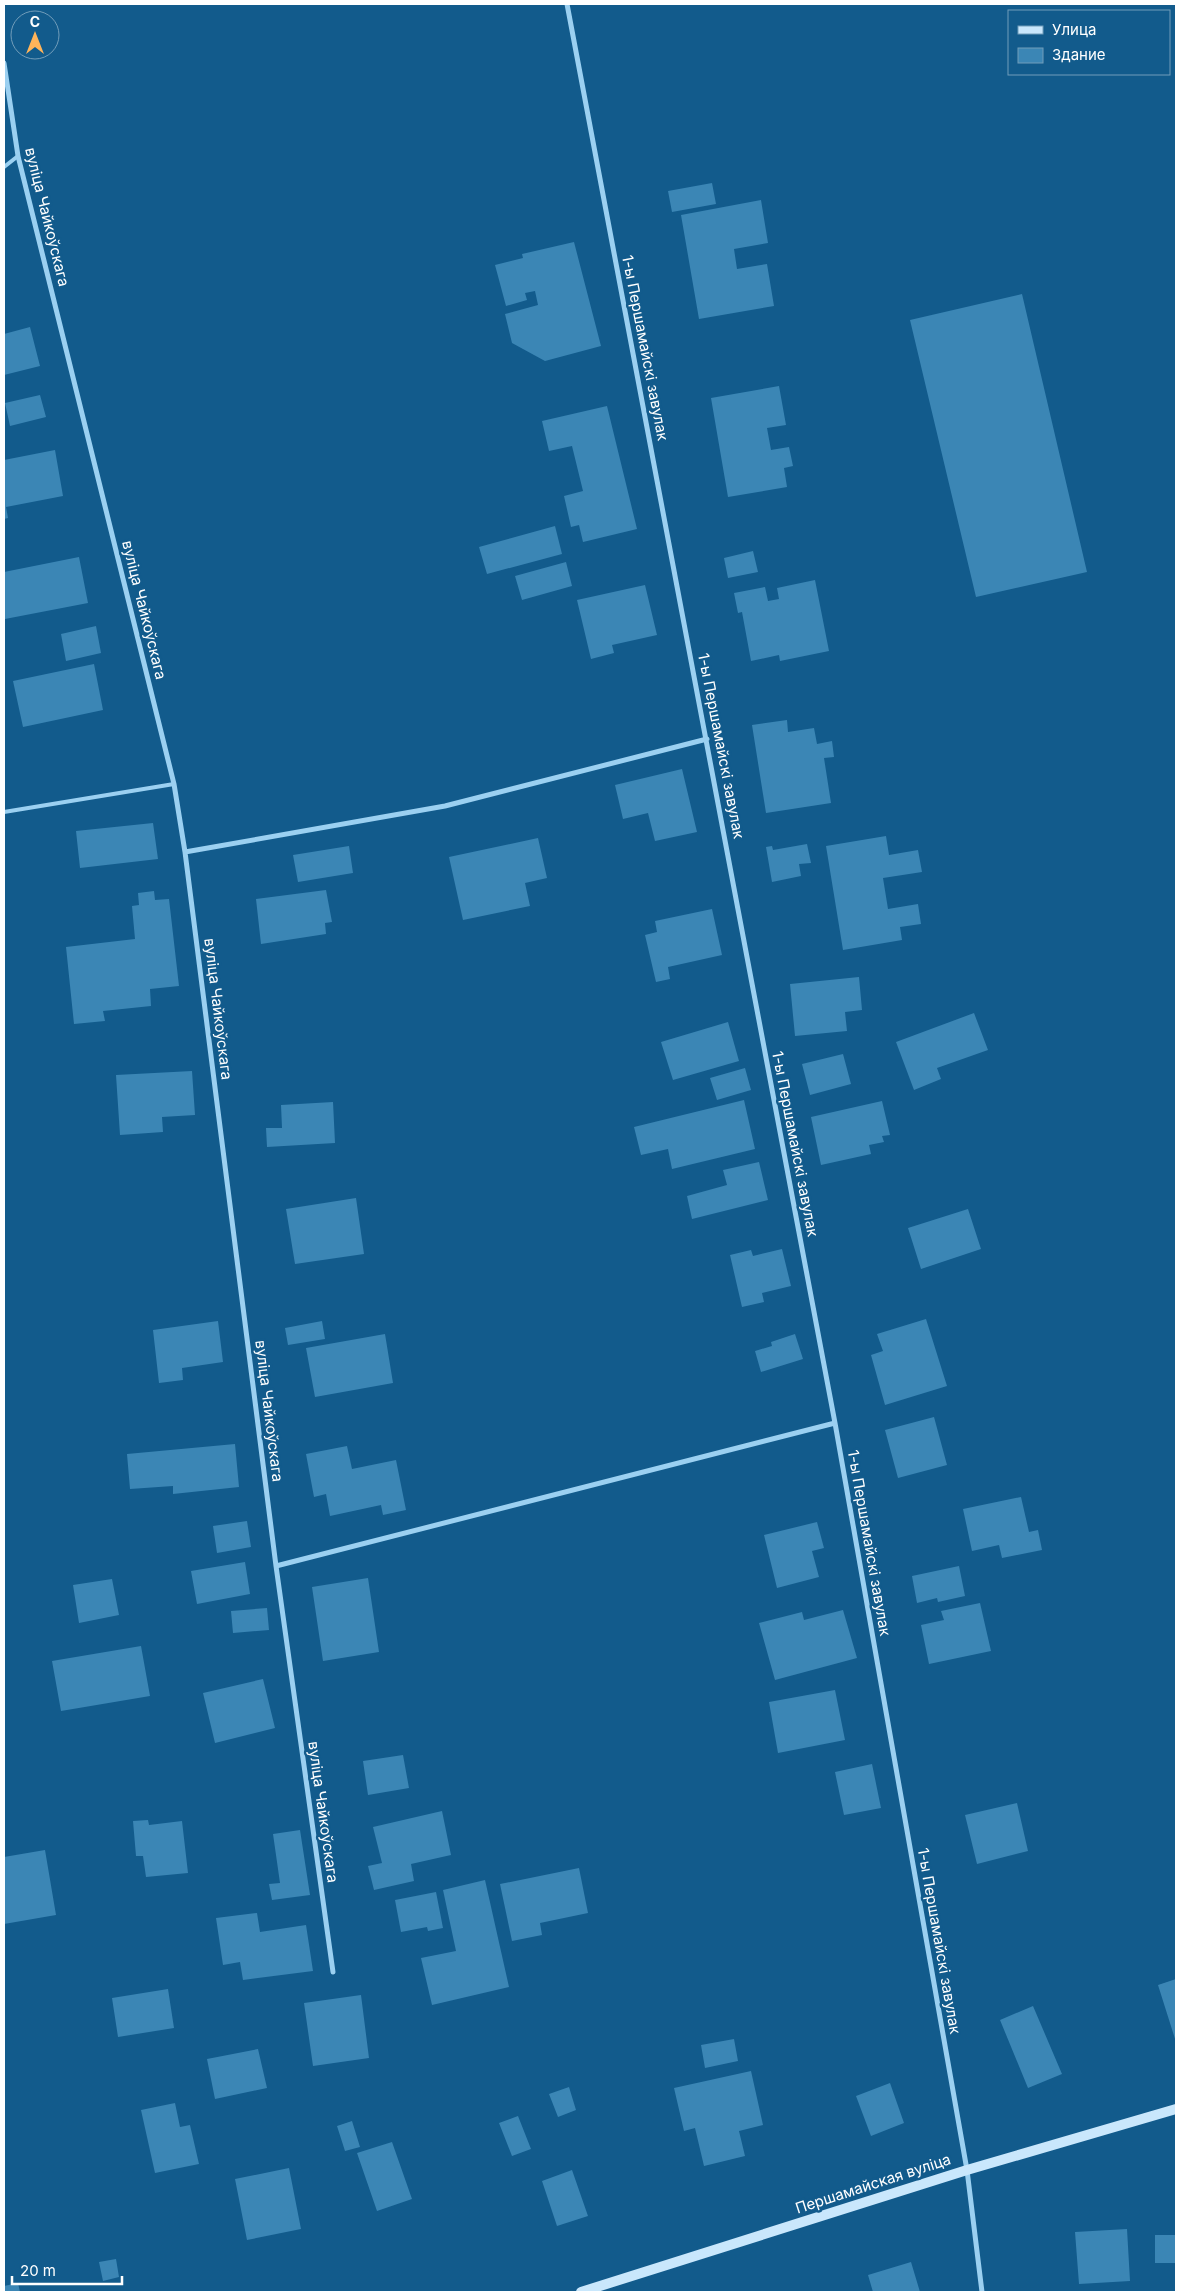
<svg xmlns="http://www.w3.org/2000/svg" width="1180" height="2296" font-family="Inter,sans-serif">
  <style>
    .building { fill: #3b86b5 }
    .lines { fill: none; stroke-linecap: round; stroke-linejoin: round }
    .lane { stroke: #9bd0f1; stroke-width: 4 }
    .street { stroke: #9bd0f1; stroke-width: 5 }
    .secondary { stroke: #c9e7fc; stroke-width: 10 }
    .labels { text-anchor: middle; stroke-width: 5; stroke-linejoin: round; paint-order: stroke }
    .street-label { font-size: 15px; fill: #fff; stroke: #125b8c }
  </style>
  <rect width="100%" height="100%" fill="#125b8c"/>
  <!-- building -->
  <path class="building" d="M712 183 716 204 672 212 668 191Z
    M761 200 768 243 734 249 737 269 767 264 774 306 699 319 681 215Z
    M574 242 601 346 545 361 512 343 505 314 538 305 535 291 525 293 527 300 506 306 495 265 523 258 522 254Z
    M1022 294 1087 572 976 597 910 320Z
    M30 327 40 366 4 375V334Z
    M779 386 786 425 767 428 771 450 789 447 793 466 784 468 787 487 728 497 711 398Z
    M40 395 46 417 10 426 5 403Z
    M607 406 637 529 583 542 579 525 571 527 564 496 583 491 572 446 549 451 542 421Z
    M55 450 63 496 6 507 8 518 4 519V460Z
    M555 526 562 554 487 574 479 547Z
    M753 551 758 572 728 578 724 558Z
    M79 557 88 603 5 619 4 572Z
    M566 562 572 586 522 600 515 576Z
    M815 580 829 651 780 661 779 655 751 661 742 612 738 613 734 593 765 587 768 601 779 599 777 588Z
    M645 585 657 635 612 645 614 653 591 659 577 600Z
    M96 626 101 653 66 661 61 634Z
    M94 664 103 710 23 727 13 681Z
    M787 720 788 732 814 728 817 744 832 741 834 757 824 758 831 803 766 813 752 725Z
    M682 769 697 832 655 841 648 813 623 819 615 785Z
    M153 823 158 859 80 868 76 831Z
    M886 836 889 855 918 850 922 872 883 878 888 909 918 904 921 924 900 927 902 940 843 950 826 846Z
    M538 838 547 878 525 883 530 906 463 920 449 857Z
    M807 844 811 863 799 864 801 876 772 882 766 847 772 846 773 850Z
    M349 846 353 873 298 882 293 855Z
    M326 890 332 922 325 923 326 934 261 944 256 899Z
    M154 891 155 900 169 899 179 986 150 989 151 1006 103 1011 105 1021 74 1024 66 947 135 939 132 906 139 905 138 893Z
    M712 909 722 955 668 967 670 979 656 982 645 935 657 932 655 921Z
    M859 977 862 1010 845 1012 847 1031 795 1036 790 984Z
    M974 1013 988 1050 937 1068 941 1079 914 1090 896 1042Z
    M728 1022 739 1061 673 1080 661 1042Z
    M843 1054 851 1084 810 1095 802 1064Z
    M745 1068 751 1090 717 1100 710 1078Z
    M192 1071 195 1115 162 1117 163 1132 120 1135 116 1075Z
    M744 1100 755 1149 672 1169 668 1149 641 1155 634 1127Z
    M882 1101 890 1135 882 1136 884 1142 869 1145 871 1154 821 1165 811 1117Z
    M333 1102 335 1143 267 1147 266 1128H282L281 1105Z
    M759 1162 768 1200 692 1219 687 1196 727 1185 723 1170Z
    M356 1198 364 1254 295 1264 286 1209Z
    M968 1209 981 1249 921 1269 908 1228Z
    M782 1249 791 1286 762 1293 764 1302 742 1307 730 1255 751 1250 753 1256Z
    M926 1319 947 1386 885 1405 871 1355 883 1351 877 1334Z
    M218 1321 223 1362 182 1368 183 1380 159 1383 153 1330Z
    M322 1321 325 1339 288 1345 285 1328Z
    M385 1334 393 1383 315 1397 306 1348Z
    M795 1334 803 1359 761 1372 755 1351 772 1346 771 1342Z
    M934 1417 947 1465 898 1478 885 1430Z
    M235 1444 239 1487 173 1494V1486L130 1489 127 1454Z
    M347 1446 352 1469 396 1460 406 1510 383 1515 381 1505 330 1516 326 1494 314 1497 306 1454Z
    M1021 1497 1029 1532 1038 1530 1042 1550 1002 1558 999 1545 972 1551 963 1509Z
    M247 1521 251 1547 217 1553 213 1526Z
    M817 1522 824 1548 812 1551 819 1577 777 1588 764 1535Z
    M245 1562 250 1594 197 1604 191 1571Z
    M959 1566 965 1596 938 1602 937 1598 917 1603 912 1576Z
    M368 1578 379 1652 323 1661 312 1587Z
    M112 1579 119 1615 79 1623 73 1585Z
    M980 1603 991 1651 929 1664 921 1625 944 1620 941 1611Z
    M267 1608 269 1630 233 1633 231 1611Z
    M843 1610 857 1658 775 1680 759 1623 802 1612 804 1620Z
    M141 1646 150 1696 61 1711 52 1661Z
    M263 1679 275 1728 215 1743 203 1693Z
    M835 1690 845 1740 778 1753 769 1702Z
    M403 1755 409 1788 368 1795 363 1761Z
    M872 1764 881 1808 844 1815 835 1772Z
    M1017 1803 1028 1851 977 1864 965 1815Z
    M442 1811 451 1855 411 1864 414 1881 374 1890 368 1866 382 1863 373 1827Z
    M148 1820 149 1825 182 1821 188 1873 146 1877 143 1856H136L133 1821Z
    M300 1830 310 1895 272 1900 269 1884 280 1883 273 1834Z
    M45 1850 56 1915 4 1924V1857Z
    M579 1868 588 1913 540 1923 542 1935 512 1941 500 1884Z
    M485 1880 509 1987 432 2005 421 1958 456 1951 443 1890Z
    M436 1892 443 1928 428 1931 427 1927 401 1932 395 1900Z
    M257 1913 260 1932 306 1925 313 1971 243 1980 240 1962 223 1965 216 1918Z
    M1176 1979V2042L1158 1985Z
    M168 1989 174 2028 118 2037 112 1998Z
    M361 1995 369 2058 313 2066 304 2003Z
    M1033 2006 1062 2074 1028 2088 1000 2020Z
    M734 2039 738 2061 705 2068 701 2045Z
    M258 2049 267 2088 215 2099 207 2059Z
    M751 2071 763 2125 739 2131 745 2156 704 2166 695 2128 684 2131 674 2088Z
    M890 2083 904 2123 871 2136 856 2096Z
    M569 2087 576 2110 558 2117 549 2094Z
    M175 2103 180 2127 190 2125 199 2164 155 2173 141 2110Z
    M518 2116 531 2149 512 2156 499 2123Z
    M352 2121 360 2147 345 2151 337 2126Z
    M392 2142 412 2199 377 2211 357 2153Z
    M289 2168 301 2229 247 2240 235 2179Z
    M572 2170 588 2216 557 2226 542 2181Z
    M1127 2229 1130 2281 1079 2284 1075 2232Z
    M1155 2235H1176V2263H1155Z
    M116 2259 119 2277 103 2281 99 2262Z
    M911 2262 920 2292H873L868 2275Z
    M18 2283 20 2292H4V2286Z"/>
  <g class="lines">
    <!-- lane -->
    <path class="lane" d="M4 167 18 156
      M4 812 174 784"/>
    <!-- street -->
    <path class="street" d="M567 4 835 1423 967 2170 982 2292
      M4 63 18 156 174 784 185 852 276 1566 333 1972
      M185 852 445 806 707 739
      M276 1566 835 1423"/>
    <!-- secondary -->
    <path class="secondary" d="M581 2292 967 2170 1176 2109"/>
  </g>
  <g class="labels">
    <!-- street labels -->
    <g class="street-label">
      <text transform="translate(47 217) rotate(76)" y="5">вуліца Чайкоўскага</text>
      <text transform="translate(645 348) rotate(79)" y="5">1-ы Першамайскі завулак</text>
      <text transform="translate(144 610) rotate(76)" y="5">вуліца Чайкоўскага</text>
      <text transform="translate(721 746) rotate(79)" y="5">1-ы Першамайскі завулак</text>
      <text transform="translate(218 1009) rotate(83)" y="5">вуліца Чайкоўскага</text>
      <text transform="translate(795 1144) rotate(79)" y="5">1-ы Першамайскі завулак</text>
      <text transform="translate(269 1411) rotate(83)" y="5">вуліца Чайкоўскага</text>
      <text transform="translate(869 1543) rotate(80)" y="5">1-ы Першамайскі завулак</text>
      <text transform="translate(323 1812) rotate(82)" y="5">вуліца Чайкоўскага</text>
      <text transform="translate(939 1941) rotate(80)" y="5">1-ы Першамайскі завулак</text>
      <text transform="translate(873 2184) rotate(-18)" y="5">Першамайская вуліца</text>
    </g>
  </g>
  <!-- border -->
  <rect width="1180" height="2296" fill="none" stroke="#ffffff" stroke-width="10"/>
  <!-- legend -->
  <rect x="1008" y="10" width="162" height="65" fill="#125b8c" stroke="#719dba"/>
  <rect x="1018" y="26" width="25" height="8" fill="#c9e7fc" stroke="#719dba"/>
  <text x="1052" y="35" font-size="15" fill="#ffffff">Улица</text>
  <rect x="1018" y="48" width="25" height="15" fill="#3b86b5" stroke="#719dba"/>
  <text x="1052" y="60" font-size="15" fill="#ffffff">Здание</text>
  <!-- north arrow -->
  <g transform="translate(35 35)"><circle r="24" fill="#125b8c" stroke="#719dba"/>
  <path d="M0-4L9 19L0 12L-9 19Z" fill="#ffb45a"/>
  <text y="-8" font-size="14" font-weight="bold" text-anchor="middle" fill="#ffffff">С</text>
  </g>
  <!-- scale -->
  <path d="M12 2276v8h110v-8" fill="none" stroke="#ffffff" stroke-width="2.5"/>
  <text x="20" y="2276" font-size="15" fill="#ffffff" stroke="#125b8c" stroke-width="4" paint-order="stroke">20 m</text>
</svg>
